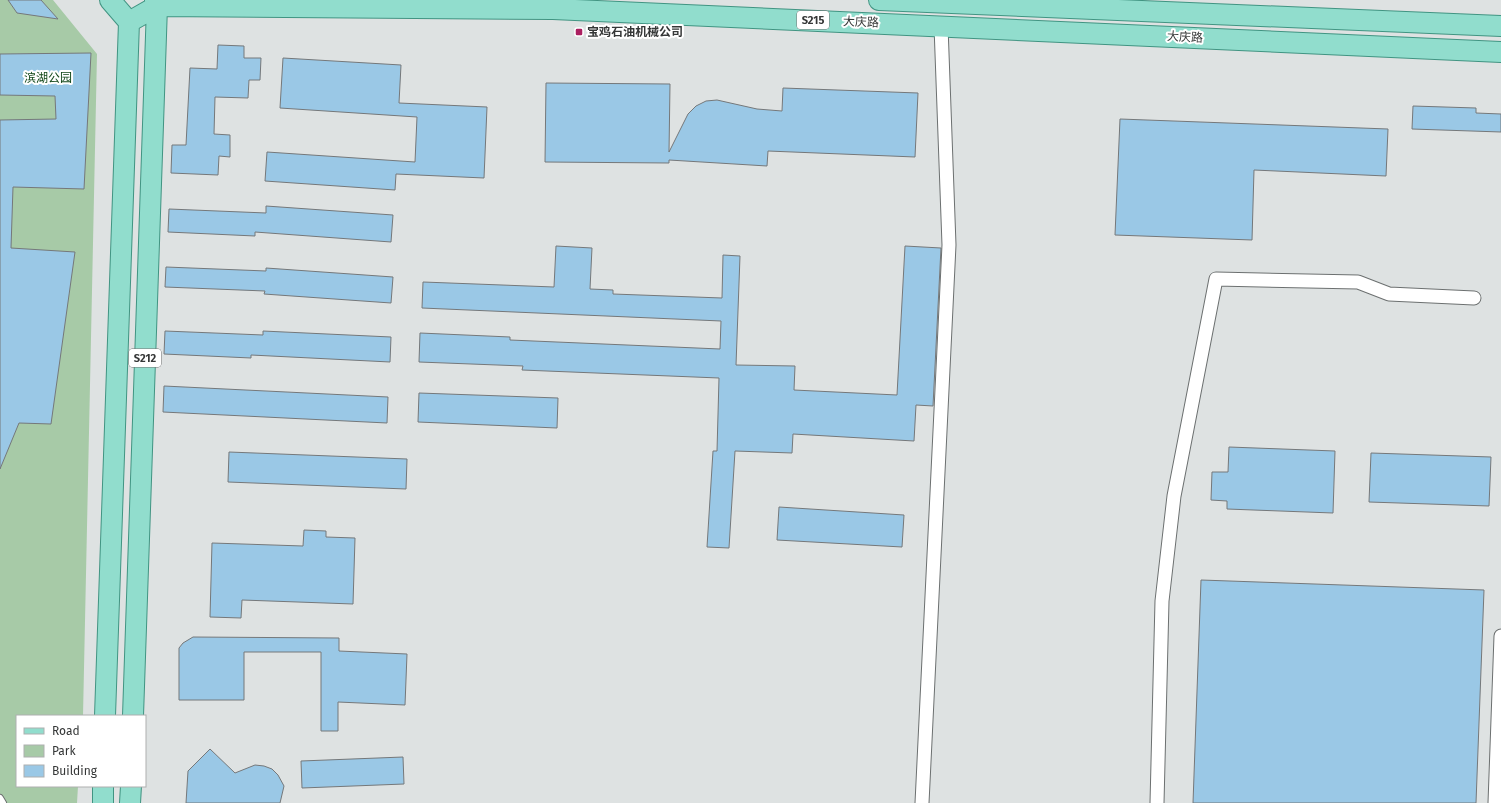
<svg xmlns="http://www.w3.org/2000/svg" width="1501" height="803" font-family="'Fira Sans','Noto Sans SC',sans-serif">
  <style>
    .green { fill: #a7caa7 }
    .building { fill: #9ac8e6; stroke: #75787a }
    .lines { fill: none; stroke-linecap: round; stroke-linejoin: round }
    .service-casing { stroke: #6c7070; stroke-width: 8 }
    .minor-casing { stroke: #6c7070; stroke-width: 15 }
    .primary-casing { stroke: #419482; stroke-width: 22 }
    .service { stroke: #fff; stroke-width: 6 }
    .minor { stroke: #fff; stroke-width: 13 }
    .primary { stroke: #91ddcd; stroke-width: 20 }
    .poi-dot { fill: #ab1f60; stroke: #fff; stroke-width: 1.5 }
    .labels { text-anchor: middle; stroke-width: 4; stroke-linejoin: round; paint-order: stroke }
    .shield { fill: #fff; stroke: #727373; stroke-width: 1 }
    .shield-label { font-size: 11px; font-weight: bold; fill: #353737 }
    .street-label { font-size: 12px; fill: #353737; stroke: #fff }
    .poi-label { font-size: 12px; font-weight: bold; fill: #353737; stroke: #fff; text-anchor: start }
    .park-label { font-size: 12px; fill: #114718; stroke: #fff }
  </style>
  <rect width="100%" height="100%" fill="#dee2e2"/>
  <!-- green -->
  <path class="green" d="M0 0H53L97 54 83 716H17V786H78L77 803H0Z"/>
  <!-- building -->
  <path class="building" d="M8 0H41L58 19 17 13Z
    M218 45 244 46V58H261L260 80H249L248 98 215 97 214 134 230 135V157L219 156 218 175 171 173 172 145H186L190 68 217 69Z
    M91 53 84 189 13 187 11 248 75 252 51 424 19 423 0 469V120L56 119 55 96 0 95V54Z
    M283 58 401 65 399 103 487 107 484 178 396 174 395 190 265 181 267 152 415 162 417 117 280 108Z
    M546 83 670 84 669 152 688 114 696 106 706 101 717 100 757 109 782 111 783 88 918 93 915 157 768 151 767 166 669 160V163L545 162Z
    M1413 106 1476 108V113L1501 114V132L1412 129Z
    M1120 119 1388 129 1386 176 1254 170 1252 240 1115 235Z
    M266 206 393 215 391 242 255 232V236L168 232 169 209 266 213Z
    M556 246 592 248 590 289 613 290V294L722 298 723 255 740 256 736 365 795 366 794 390 897 395 905 246 941 248 933 406 916 405 914 441 793 434 792 453 735 451 729 548 707 547 713 451H717L719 378 522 370 523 366 419 362 420 333 510 337V340L720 349 721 321 422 308 423 282 554 287Z
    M166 267 266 271V268L393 277 391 303 264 294 265 291 165 287Z
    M165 331 263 335V331L391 337 390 362 251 355V358L164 354Z
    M164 386 388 397 387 423 163 412Z
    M419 393 558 398 557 428 418 422Z
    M1229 447 1335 451 1333 513 1227 509V501L1211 500 1212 472H1228Z
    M229 452 407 459 406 489 228 482Z
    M1371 453 1491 457 1489 506 1369 502Z
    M779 507 904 515 902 547 777 540Z
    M304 530 326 531V537L355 538 353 604 242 600 241 618 210 617 212 543 303 546Z
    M1201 580 1484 590 1476 803H1193Z
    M193 637 339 638V651L407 654 405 705 338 702V731H321V652H244V700H179V648L183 643Z
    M210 749 235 773 255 765 264 766 272 769 278 775 284 786 280 803H186L188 771Z
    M403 757 404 784 302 788 301 761Z"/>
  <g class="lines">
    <!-- service casing -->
    <g class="service-casing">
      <path id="service" d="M0 798 3 803"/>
    </g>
    <!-- minor casing -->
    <g class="minor-casing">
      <path id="minor" d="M922 803 949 245 941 26
        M1157 803 1162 601 1174 496 1216 279 1358 282 1389 294 1474 298
        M1495 803 1501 636"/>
    </g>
    <!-- primary casing -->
    <g class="primary-casing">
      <path id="primary" d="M879 0 1501 26
        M129 22 157 6 553 9 1501 52
        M105 716 129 22 110 0
        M133 716 157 6 155 0
        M103 803V786
        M130 803 131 786"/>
    </g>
    <!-- service -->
    <use href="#service" class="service"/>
    <!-- minor -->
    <use href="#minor" class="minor"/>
    <!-- primary -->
    <use href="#primary" class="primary"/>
  </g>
  <!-- markers -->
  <rect class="poi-dot" x="575" y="28" width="8" height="8" rx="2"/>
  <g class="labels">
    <!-- shield labels -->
    <g class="shield">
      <rect x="797" y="11" width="32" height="18" rx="3"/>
      <rect x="129" y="349" width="32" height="18" rx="3"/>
    </g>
    <g class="shield-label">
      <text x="813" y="24">S215</text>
      <text x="145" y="362">S212</text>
    </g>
    <!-- street labels -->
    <g class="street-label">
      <text transform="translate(861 22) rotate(2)" y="4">大庆路</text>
      <text transform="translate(1185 37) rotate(3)" y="4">大庆路</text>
    </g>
    <!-- poi labels -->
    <g class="poi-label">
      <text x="587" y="36">宝鸡石油机械公司</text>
    </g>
    <!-- park labels -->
    <g class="park-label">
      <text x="48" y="82">滨湖公园</text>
    </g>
  </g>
  <!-- legend -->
  <rect x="16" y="715" width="130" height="72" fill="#ffffff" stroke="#aeafaf"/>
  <rect x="24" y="728" width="20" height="6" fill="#91ddcd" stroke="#aeafaf"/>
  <text x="52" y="735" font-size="12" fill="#353737">Road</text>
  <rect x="24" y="745" width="20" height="12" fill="#a7caa7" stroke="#aeafaf"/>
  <text x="52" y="755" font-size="12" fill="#353737">Park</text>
  <rect x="24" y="765" width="20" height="12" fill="#9ac8e6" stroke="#aeafaf"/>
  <text x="52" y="775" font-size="12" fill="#353737">Building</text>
</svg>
